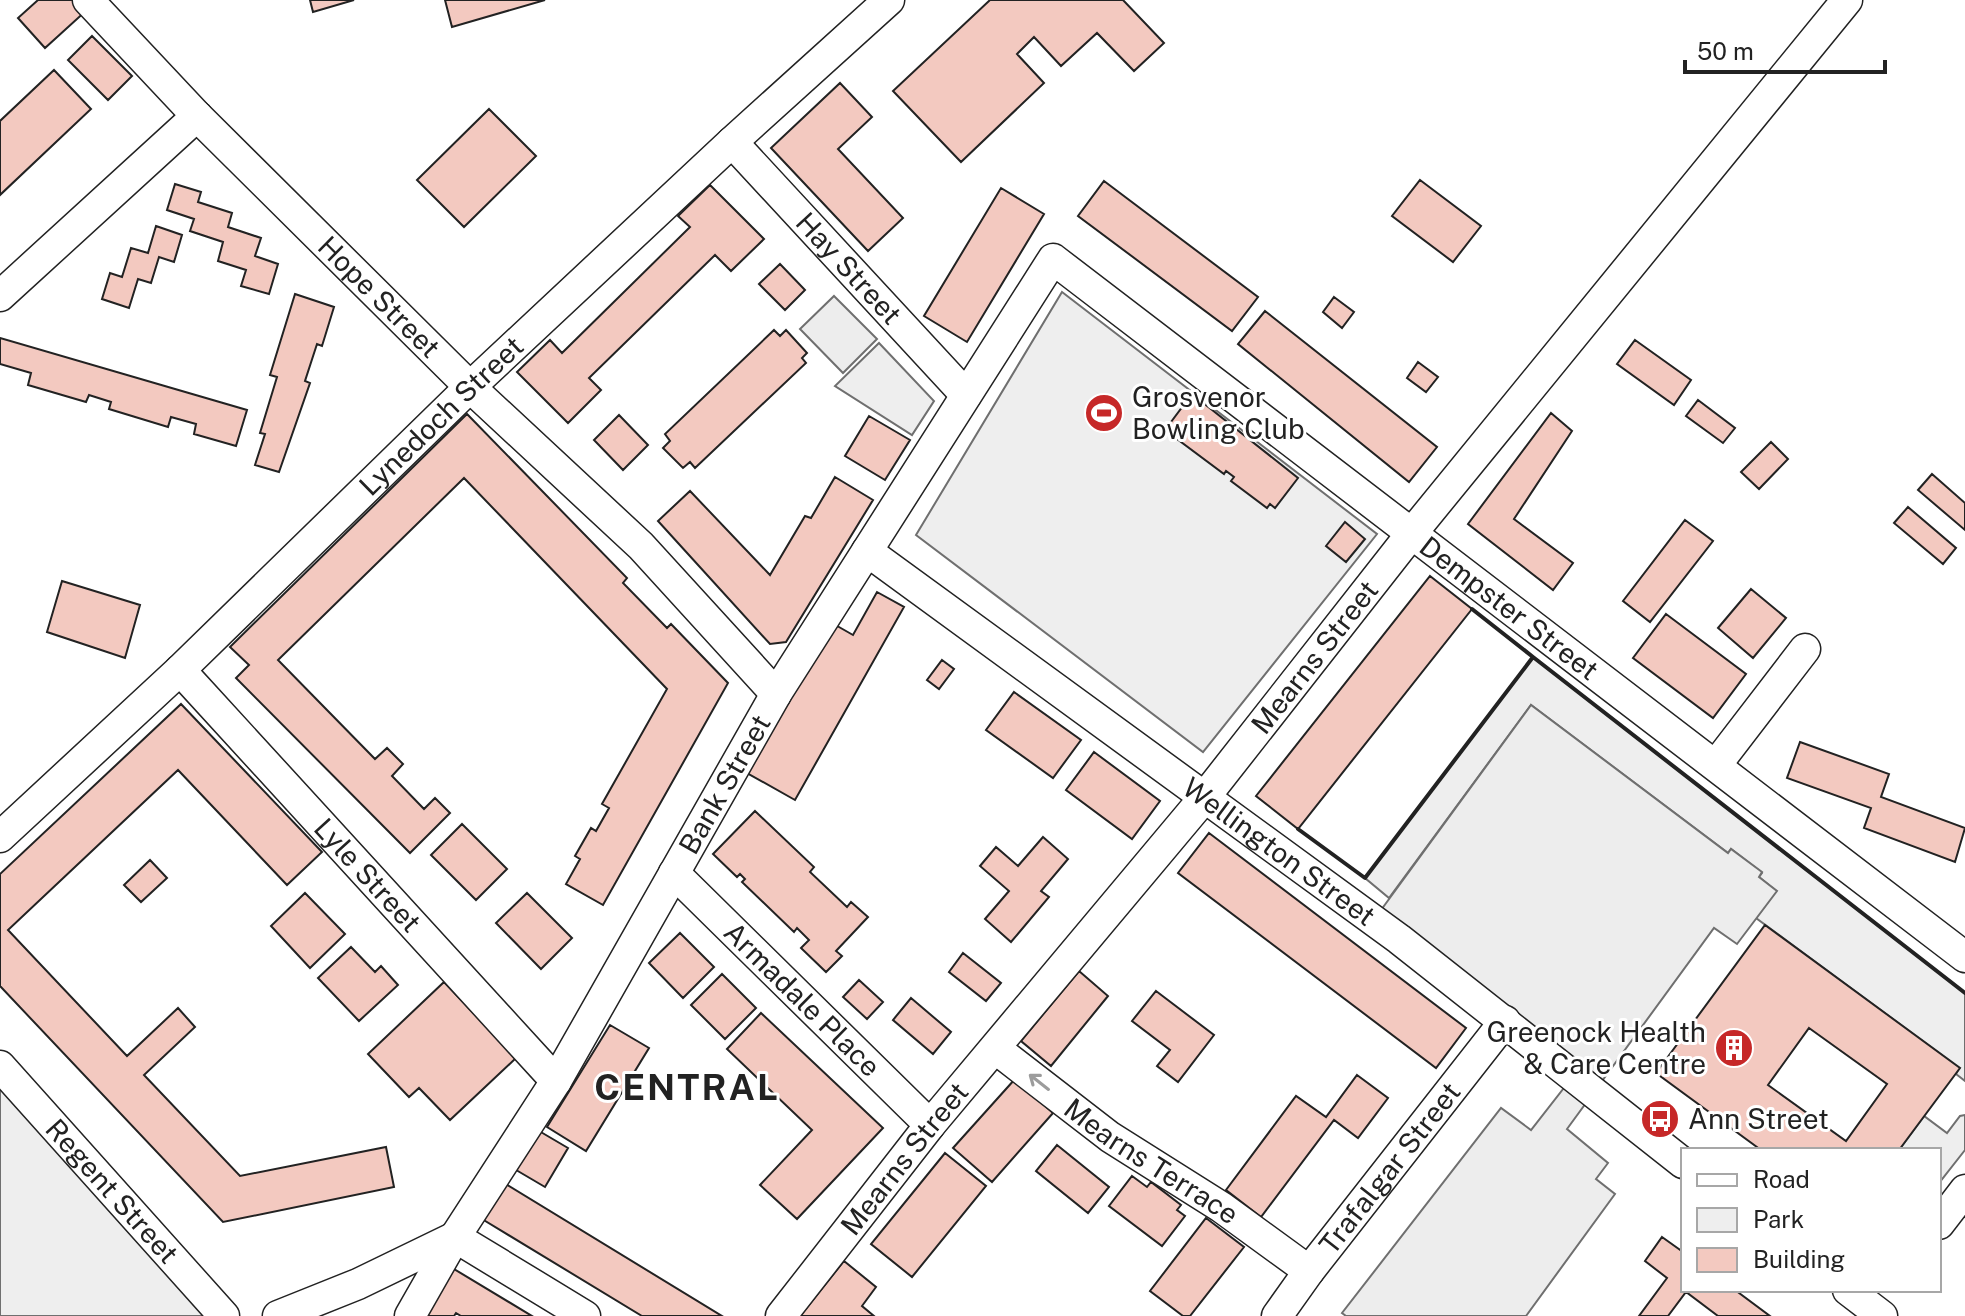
<svg xmlns="http://www.w3.org/2000/svg" width="1965" height="1316" font-family="'Public Sans',sans-serif">
  <style>
    .green { fill: #eee; stroke: #6f6f6f; stroke-width: 2 }
    .parking { fill: #ededed; stroke: #6f6f6f; stroke-width: 2 }
    .building { fill: #f3c9c0; stroke: #222; stroke-width: 2; fill-rule: evenodd }
    .lines { fill: none; stroke-linecap: round; stroke-linejoin: round }
    .minor-casing { stroke: #222; stroke-width: 33 }
    .minor { stroke: #fff; stroke-width: 30 }
    .wall { stroke: #222; stroke-width: 4 }
    .oneway { stroke: #9c9c9c }
    .labels { text-anchor: middle; stroke-width: 6; stroke-linejoin: round; paint-order: stroke }
    .street-label { font-size: 28px; fill: #222; stroke: #fff }
    .poi-label { font-size: 28px; fill: #222; stroke: #fff; text-anchor: start }
    .district-label { font-size: 36px; font-weight: bold; letter-spacing: 2px; fill: #222; stroke: #fff }
  </style>
  <rect width="100%" height="100%" fill="#fff"/>
  <!-- green -->
  <path class="green" d="M1062 292 1377 534 1203 752 916 535Z
    M879 343 934 401 912 435 835 386Z
    M1533 657 1965 993V1081L1956 1074 1959 1068 1756 918 1776 891 1759 877 1762 873 1731 849 1728 853 1531 705 1389 898 1365 878Z
    M0 1065 224 1316H0Z
    M1965 1115V1150L1939 1183V1150H1899L1924 1116 1947 1133 1960 1116Z"/>
  <!-- parking -->
  <path class="parking" d="M834 296 877 339 843 373 800 329Z
    M1531 705 1728 853 1731 849 1762 872 1759 877 1777 891 1737 944 1714 928 1567 1129 1608 1163 1596 1179 1615 1194 1526 1316H1346L1342 1313 1501 1108 1531 1130 1574 1075 1373 921Z"/>
  <!-- building -->
  <path class="building" d="M38 0H80L88 9 45 48 18 18Z
    M310 0H354L313 12Z
    M445 0H545L452 27Z
    M990 0H1123L1164 43 1134 71 1097 33 1061 66 1034 37 1017 54 1044 83 961 162 893 91Z
    M92 36 132 76 108 100 68 60Z
    M54 70 91 109 0 195V121Z
    M840 83 872 117 838 149 903 218 868 251 771 148Z
    M489 109 536 156 464 227 417 180Z
    M1420 180 1481 226 1453 262 1392 216Z
    M1104 181 1258 297 1232 331 1078 216Z
    M175 184 201 192 198 202 232 213 228 227 261 238 255 256 278 264 269 294 241 286 246 270 218 261 223 242 190 231 194 219 167 210Z
    M710 185 764 239 731 271 715 255 589 378 601 390 568 423 517 372 550 340 562 353 690 227 678 216Z
    M1001 188 1044 214 967 342 924 316Z
    M156 226 182 235 174 262 159 257 151 283 138 279 129 308 102 299 110 273 122 277 131 248 148 253Z
    M780 264 805 290 785 310 759 284Z
    M295 294 334 307 322 346 317 344 305 381 310 383 279 472 255 465 265 434 260 433 277 377 270 375Z
    M1334 297 1354 312 1342 328 1323 312Z
    M1265 311 1437 447 1409 482 1238 344Z
    M774 330 780 336 786 330 807 353 802 358 806 363 695 468 690 462 683 468 663 448 670 441 665 434Z
    M0 338 247 410 236 446 194 434 196 424 171 417 168 427 109 409 111 402 89 395 86 402 28 385 31 373 0 364Z
    M1635 340 1691 380 1674 405 1617 364Z
    M1418 362 1438 377 1426 392 1407 378Z
    M1192 394 1298 478 1275 508 1270 504 1267 508 1231 481 1234 477 1226 471 1224 474 1165 430Z
    M1698 400 1735 428 1723 443 1686 416Z
    M1551 413 1572 431 1514 519 1573 563 1553 590 1468 524Z
    M467 414 627 578 623 583 667 628 671 624 728 683 603 905 566 884 580 859 575 856 591 828 596 831 609 808 602 804 667 689 464 478 278 660 375 759 387 748 403 764 392 776 424 809 435 798 450 813 410 853 236 678 249 665 230 647Z
    M619 415 648 445 623 470 594 440Z
    M869 416 910 440 885 480 845 456Z
    M1771 442 1788 459 1759 489 1741 472Z
    M1932 474 1965 503V530L1918 490Z
    M835 477 873 500 786 642 770 644 658 521 690 491 770 575 805 516 811 518Z
    M1908 507 1956 548 1943 564 1894 523Z
    M1685 520 1713 541 1650 622 1623 601Z
    M1345 522 1365 539 1346 562 1326 546Z
    M1430 576 1472 609 1298 829 1256 796Z
    M62 581 140 605 125 658 47 632Z
    M1751 589 1786 618 1753 658 1718 628Z
    M877 592 904 607 795 800 747 773 832 623 853 635Z
    M1666 614 1746 674 1713 718 1633 658Z
    M942 660 954 669 939 689 927 680Z
    M1014 692 1081 740 1053 778 986 730Z
    M181 704 322 852 287 885 178 770 8 930 127 1056 178 1008 195 1027 144 1075 240 1176 386 1147 394 1187 223 1222 0 986V874Z
    M1800 742 1889 774 1881 797 1965 828 1955 862 1864 828 1871 808 1787 778Z
    M1094 752 1160 801 1132 839 1066 790Z
    M755 811 814 867 810 872 847 907 851 902 868 917 836 951 842 956 826 972 801 948 809 940 797 928 794 932 742 882 745 879 740 874 737 877 713 854Z
    M462 824 507 869 476 900 431 855Z
    M1209 833 1466 1028 1436 1068 1178 873Z
    M1043 837 1068 859 1041 891 1049 897 1011 942 985 919 1009 891 980 866 996 847 1018 866Z
    M150 860 167 878 141 902 124 885Z
    M305 893 345 934 310 968 271 926Z
    M527 893 572 938 541 969 496 923Z
    M1765 925 1960 1068 1899 1150H1761L1656 1073ZM1809 1028 1887 1084 1846 1141 1768 1085Z
    M680 933 714 967 683 998 649 963Z
    M351 947 375 972 381 966 398 985 359 1021 318 978Z
    M963 953 1001 983 986 1001 949 972Z
    M1079 971 1108 996 1051 1066 1021 1041Z
    M722 974 756 1008 725 1039 691 1005Z
    M859 980 883 1002 867 1019 843 997Z
    M444 982 516 1058 450 1120 419 1088 409 1097 368 1054Z
    M1156 991 1214 1035 1178 1082 1157 1066 1170 1050 1132 1021Z
    M911 998 951 1032 933 1054 893 1020Z
    M761 1013 883 1128 797 1219 760 1185 812 1130 727 1049Z
    M610 1025 649 1048 586 1151 547 1127Z
    M1357 1075 1388 1098 1358 1138 1334 1120 1261 1217 1226 1190 1296 1096 1326 1117Z
    M1015 1079 1053 1113 992 1182 953 1148Z
    M534 1128 568 1148 545 1187 511 1167Z
    M1057 1145 1109 1187 1088 1213 1036 1171Z
    M945 1153 986 1186 912 1277 871 1244Z
    M1132 1176 1147 1187 1151 1182 1181 1205 1177 1210 1185 1216 1162 1246 1109 1206Z
    M504 1183 722 1316H642L482 1219Z
    M1206 1218 1244 1247 1190 1316H1183L1150 1291Z
    M1662 1237 1683 1252V1290H1735L1770 1316H1718L1686 1292 1668 1316H1639L1667 1278 1645 1261Z
    M844 1261 876 1287 862 1306 874 1316H800Z
    M449 1266 532 1316H461L456 1313 454 1316H419Z"/>
  <g class="lines">
    <!-- minor casing -->
    <g class="minor-casing">
      <g id="minor">
        <path id="s1" d="M88 0 197 116 470 387 641 546 776 694"/>
        <path id="s2" d="M732 142 966 395"/>
        <path d="M0 296 197 116"/>
        <path id="s3" d="M867 551 1399 939 1683 1163"/>
        <path id="s4" d="M180 670 556 1081"/>
        <path d="M1716 765 1805 649"/>
        <path id="s5" d="M0 837 180 670 470 387 732 142 889 0"/>
        <path id="s6" d="M674 873 930 1125"/>
        <path id="s7" d="M996 1049 1110 1137 1221 1207 1309 1271"/>
        <path id="s8" d="M0 1066 224 1316"/>
        <path d="M1939 1224 1965 1190"/>
        <path d="M1848 1290 1882 1316"/>
        <path d="M278 1316 358 1284 455 1237 585 1316"/>
        <path id="s9" d="M410 1316 455 1237 556 1081 776 694 1053 259 1965 957"/>
        <path id="s10" d="M781 1316 930 1125 1204 798 1412 533 1847 0"/>
        <path id="s11" d="M1277 1316 1309 1271 1505 1021"/>
      </g>
    </g>
    <!-- minor -->
    <use href="#minor" class="minor"/>
    <!-- wall -->
    <path class="wall" d="M1533 657 1965 993
      M1298 829 1365 878 1533 657 1472 609"/>
  </g>
  <!-- one-way arrows -->
  <defs><path id="oneway-shaft" d="M-6 0H5M1.5-3L5.5 0L1.5 3" fill="none" stroke-width="1.6" stroke-linecap="round" stroke-linejoin="round" transform="scale(2)"/></defs>
  <use class="oneway" href="#oneway-shaft" transform="translate(1039 1082) rotate(-142)"/>
  <!-- icons -->
  <defs>
    <g id="stadium-disc" transform="scale(2)"><circle r="9.5" fill="#c62828" stroke="#fff"/><path d="M0-5a6.5 5 0 1 0 0 10a6.5 5 0 1 0 0-10ZM-3.5-1.8h7v3.6h-7Z" fill="#fff"/></g>
    <g id="building-disc" transform="scale(2)"><circle r="9.5" fill="#c62828" stroke="#fff"/><path d="M-4-6H4V6H1V3H-1V6H-4ZM-2.5-4.3h1.7v1.8h-1.7ZM.8-4.3h1.7v1.8H.8ZM-2.5-1h1.7V.8h-1.7ZM.8-1h1.7V.8H.8Z" fill="#fff"/></g>
    <g id="bus-disc" transform="scale(2)"><circle r="9.5" fill="#c62828" stroke="#fff"/><path d="M-5-6H5V4H4V6H2V4H-2V6H-4V4H-5ZM-3.5-4V0h7V-4ZM-3.5 1.2v1.5H-2V1.2ZM2 1.2v1.5H3.5V1.2Z" fill="#fff"/></g>
  </defs>
  <g fill-rule="evenodd">
    <use href="#stadium-disc" x="1104" y="413"/>
    <use href="#building-disc" x="1734" y="1048"/>
    <use href="#bus-disc" x="1660" y="1119"/>
  </g>
  <g class="labels">
    <!-- street labels -->
    <g class="street-label">
      <text dy="10" stroke="none"><textPath href="#s2" startOffset="172">Hay Street</textPath></text>
      <text dy="10" stroke="none"><textPath href="#s1" startOffset="416">Hope Street</textPath></text>
      <text dy="10" stroke="none"><textPath href="#s5" startOffset="610">Lynedoch Street</textPath></text>
      <text dy="10" stroke="none"><textPath href="#s9" startOffset="1812">Dempster Street</textPath></text>
      <text dy="10" stroke="none"><textPath href="#s10" startOffset="848">Mearns Street</textPath></text>
      <text dy="10" stroke="none"><textPath href="#s9" startOffset="618">Bank Street</textPath></text>
      <text dy="10" stroke="none"><textPath href="#s3" startOffset="510">Wellington Street</textPath></text>
      <text dy="10" stroke="none"><textPath href="#s4" startOffset="278">Lyle Street</textPath></text>
      <text dy="10" stroke="none"><textPath href="#s6" startOffset="180">Armadale Place</textPath></text>
      <text dy="10" stroke="none"><textPath href="#s10" startOffset="200">Mearns Street</textPath></text>
      <text dy="10" stroke="none"><textPath href="#s7" startOffset="192">Mearns Terrace</textPath></text>
      <text dy="10" stroke="none"><textPath href="#s11" startOffset="186">Trafalgar Street</textPath></text>
      <text dy="10" stroke="none"><textPath href="#s8" startOffset="168">Regent Street</textPath></text>
    </g>
    <!-- poi labels -->
    <g class="poi-label">
      <text x="1132" y="407">Grosvenor<tspan x="1132" dy="32">Bowling Club</tspan></text>
      <text x="1706" y="1042" text-anchor="end">Greenock Health<tspan x="1706" dy="32">&amp; Care Centre</tspan></text>
      <text x="1688" y="1129">Ann Street</text>
    </g>
    <!-- district labels -->
    <g class="district-label">
      <text x="687" y="1100">CENTRAL</text>
    </g>
  </g>
  <!-- legend -->
  <rect x="1681" y="1148" width="260" height="144" fill="#ffffff" stroke="#a7a7a7" stroke-width="2"/>
  <rect x="1697" y="1174" width="40" height="12" fill="#ffffff" stroke="#a7a7a7" stroke-width="2"/>
  <text x="1753" y="1188" font-size="24" fill="#222222">Road</text>
  <rect x="1697" y="1208" width="40" height="24" fill="#eeeeee" stroke="#a7a7a7" stroke-width="2"/>
  <text x="1753" y="1228" font-size="24" fill="#222222">Park</text>
  <rect x="1697" y="1248" width="40" height="24" fill="#f3c9c0" stroke="#a7a7a7" stroke-width="2"/>
  <text x="1753" y="1268" font-size="24" fill="#222222">Building</text>
  <!-- scale -->
  <path d="M1685 60v12h200v-12" fill="none" stroke="#222222" stroke-width="4"/>
  <text x="1697" y="60" font-size="24" fill="#222222" stroke="#ffffff" stroke-width="6" paint-order="stroke">50 m</text>
</svg>
